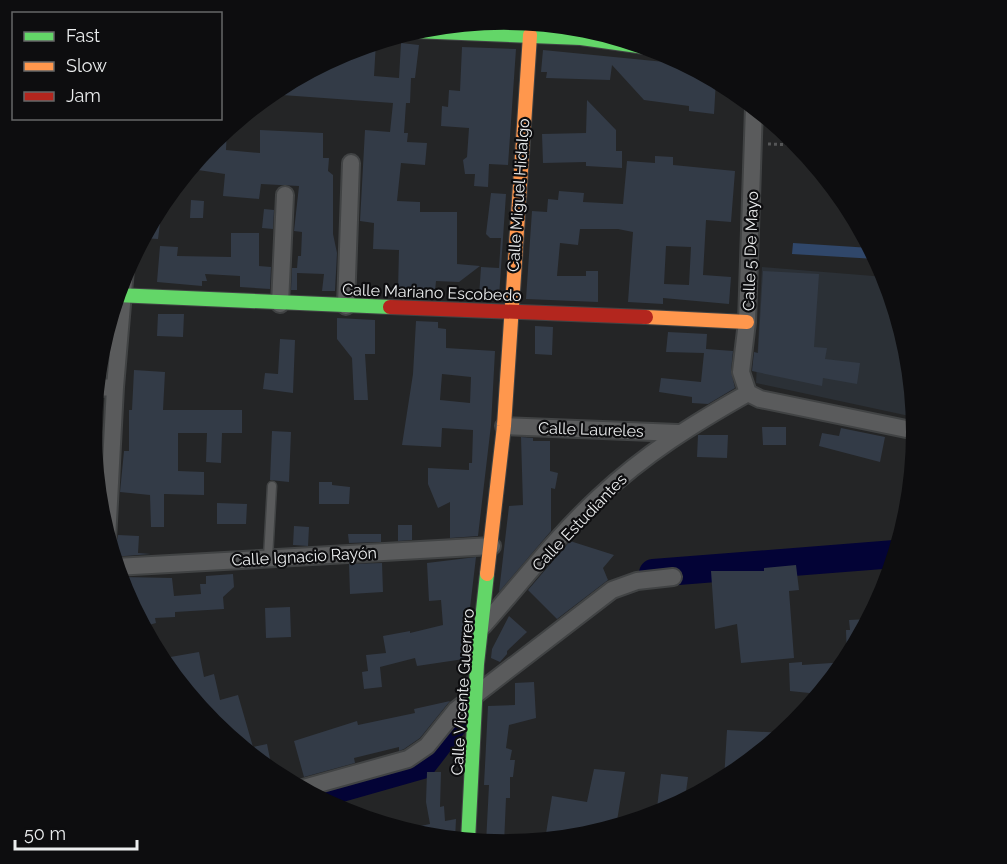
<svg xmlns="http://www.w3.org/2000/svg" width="1007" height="864" font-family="Raleway,sans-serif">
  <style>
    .built { fill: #2b3036 }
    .green { fill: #30476a }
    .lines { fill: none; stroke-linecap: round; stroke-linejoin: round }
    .river { stroke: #030336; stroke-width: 28 }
    .building { fill: #333b47; fill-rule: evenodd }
    .lane-casing { stroke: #414344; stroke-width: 11 }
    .street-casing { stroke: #414344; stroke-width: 20 }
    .fast-casing { stroke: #414344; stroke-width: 16 }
    .slow-casing { stroke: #414344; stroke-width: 16 }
    .jam-casing { stroke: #414344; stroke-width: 16 }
    .path { stroke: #555657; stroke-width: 3; stroke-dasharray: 3 3; stroke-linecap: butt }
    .lane { stroke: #5a5b5c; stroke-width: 8 }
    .street { stroke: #5a5b5c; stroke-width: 16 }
    .fast { stroke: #63d668; stroke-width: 14 }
    .slow { stroke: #ff974d; stroke-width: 14 }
    .jam { stroke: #b3261e; stroke-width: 14 }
    .labels { text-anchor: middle; stroke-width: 4.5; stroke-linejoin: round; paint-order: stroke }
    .street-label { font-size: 16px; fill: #ebedee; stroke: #0d0d0f }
  </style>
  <rect width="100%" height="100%" fill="#242526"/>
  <!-- built -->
  <path class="built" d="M762 267 886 277 908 352 914 417 756 383Z"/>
  <!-- green -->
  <path class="green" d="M793 243 871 248 876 259 792 254Z"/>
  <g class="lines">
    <!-- river -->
    <path class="river" d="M653 573 895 554
      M313 796 422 765 459 717"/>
  </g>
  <!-- building -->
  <path class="building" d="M376 42 374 76 399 78 401 43 419 45 415 78H406H411L410 103H406L404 133H408L407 142 427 143 425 165 401 163 397 201 420 202V212H457V264L480 266 459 282 436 281 435 291H398L399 250 373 249 374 223 360 221 365 130 390 132 393 103 268 94 346 51Z
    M462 47 516 49 508 165 489 164 488 187 474 186 475 174H465L463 160 467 157 469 128 441 126 442 106 448 107 449 90 460 91Z
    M543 50 685 64 716 80 714 114 689 111V106L644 100 612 65 610 80 546 78 547 72H541Z
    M587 100 616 130V151H622V168L586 166V162L543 163 542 134 586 133Z
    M227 127 226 150 260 153V130L323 133V158H329L328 171 333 175V234L337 253 335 291H322L324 274 297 273V290H291L292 268H297L298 256H301L302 232 294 231 299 186 261 184 259 199 223 196 225 174 198 170 200 155Z
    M655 156 673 157V165L735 171 731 222 706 220 703 275 731 277 729 304 663 298V304L628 302 633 232 618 229H580L578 245 560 243 557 276H586V271H598V302L526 299 532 211 547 212 548 199 558 200 559 191 584 193 583 202 623 204 627 161 655 163ZM666 246 691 247 689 285 664 284Z
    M491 193 506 194 499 297H479L481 267 499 268 501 238H490L486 234Z
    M163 200 158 239 142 238 161 203Z
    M191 200 204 201 203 218H190Z
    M264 209 274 210 273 229 262 228Z
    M231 233H259V266L271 267 270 289 240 287V276L205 274 207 281H202V286L157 282 160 246 178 247 177 256 231 257Z
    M763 271 819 274 814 347 827 348 825 359 860 363 857 384 823 378 822 386 752 371 754 352 758 353Z
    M158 314H184L183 337 157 336Z
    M110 316 105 377H96L99 351Z
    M337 318 375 320V354H365L368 400H354L352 358 337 339Z
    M416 321 438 322V328L446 329V348L495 351 491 425 478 536 450 538V502L438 508 428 484V468L469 470V463H472L473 430 442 428 441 447 402 445 413 374ZM442 374 471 377 470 403 440 400Z
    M535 326 553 327 552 355 535 354Z
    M668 332 707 334 706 349 733 351 731 371 735 388 708 404 692 403V397L659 392 661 378 701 382 704 353 666 352Z
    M280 339 295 340 293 393 263 389 265 373 278 374Z
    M134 370 165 372 163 410H242V433H222L221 463 206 462 207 433H178V471L204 472V495L164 494V527H151L150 495 120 492 124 451H129V410H132Z
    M762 427H786V445H763Z
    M841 428 885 437 880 462 819 446 822 433 839 436Z
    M272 431 291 432 289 482 270 480Z
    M698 435H728L727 458 697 457Z
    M521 437 533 438V441H550V471L558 473 555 489 551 488V531L499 592 509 506 523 505Z
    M319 482H332V485L350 487 349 504H319Z
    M217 503 247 504 246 524H217Z
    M398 525H412V540L398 541Z
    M294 526 309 527 308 546 293 545Z
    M348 534H381V542L349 543Z
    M118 535 139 536 138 553 151 554 112 557 110 550 116 545Z
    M570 541 614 555 603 568 608 580 557 619 528 590Z
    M476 557 464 659 417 666 415 658 380 667 382 687 364 689 362 672 368 671 366 655 386 653 383 636 410 631V633L443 625 441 600 429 601 427 563Z
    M382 563 383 592 350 594 349 564Z
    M796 565 799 590 789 591 794 658 741 663 737 624 715 629 711 571H764V568Z
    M233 574 234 587 223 597 224 609 175 612V617L155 618 156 623 142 627 124 593 123 577 172 578 174 596 201 594 200 584H206V576Z
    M290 607 291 637 266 638 265 608Z
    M509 616 527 632 507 651V654L500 662 491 658 492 649Z
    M869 619 850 654 847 660 846 630H850L849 620Z
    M199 652 204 677 214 674 220 700 238 695 253 747 267 744 273 774 212 723 159 659Z
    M802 662V665L846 662 819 694 790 691 789 663Z
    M534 682 536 718 509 725 506 748 512 750 510 760H515L513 777H510V798H506L504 844 486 843 489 785H484L488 706 515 705V683Z
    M450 701 420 738 404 749 399 751V747L354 758 355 763 304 777 294 741 357 721 358 725 415 713 414 709Z
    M727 730 784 733 724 780Z
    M594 769 625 772 616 827 584 837 545 840 552 796 587 802Z
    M427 772H441L440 807 444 806 445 821 456 819 455 840 423 837 401 830 430 824 426 802Z
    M661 774 688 777 685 799 675 798 674 806 669 809 657 808Z"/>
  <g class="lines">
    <!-- lane casing -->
    <g class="lane-casing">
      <path id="lane" d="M268 558 272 486"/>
    </g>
    <!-- street casing -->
    <g class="street-casing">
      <path id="street" d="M280 304 285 195
        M346 306 351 163
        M95 388 115 387
        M748 393 741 372 747 322 754 107
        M748 393 760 399 916 431
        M504 426 678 433
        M107 540 115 387 125 269
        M115 567 492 546
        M483 626C521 583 557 536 599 497 645 454 693 424 748 393
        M300 789 408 759 427 746 456 710 612 590 637 581 673 577"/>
    </g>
    <!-- fast casing -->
    <g class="fast-casing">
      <path id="fast" d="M413 31 581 38 652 48
        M116 295 390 307
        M468 841 477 664 487 574"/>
    </g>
    <!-- slow casing -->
    <g class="slow-casing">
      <path id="slow" d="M646 317 747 322
        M487 574 504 426 530 35"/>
    </g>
    <!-- jam casing -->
    <g class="jam-casing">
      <path id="jam" d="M390 307 646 317"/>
    </g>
    <!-- path -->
    <path class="path" d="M768 144 799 145"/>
    <!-- lane -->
    <use href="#lane" class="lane"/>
    <!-- street -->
    <use href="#street" class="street"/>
    <!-- fast -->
    <use href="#fast" class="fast"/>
    <!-- slow -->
    <use href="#slow" class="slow"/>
    <!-- jam -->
    <use href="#jam" class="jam"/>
  </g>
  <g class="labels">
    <!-- street labels -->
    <g class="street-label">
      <text transform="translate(518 195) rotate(-86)" y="6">Calle Miguel Hidalgo</text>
      <text transform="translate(750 251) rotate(-88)" y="6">Calle 5 De Mayo</text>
      <text transform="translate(432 292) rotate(2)" y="6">Calle Mariano Escobedo</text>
      <text transform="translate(591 429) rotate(2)" y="6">Calle Laureles</text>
      <text transform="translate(579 522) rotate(-46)" y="6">Calle Estudiantes</text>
      <text transform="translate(304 556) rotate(-3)" y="6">Calle Ignacio Rayón</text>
      <text transform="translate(462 692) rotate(-86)" y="6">Calle Vicente Guerrero</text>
    </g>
  </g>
  <!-- crop -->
  <path d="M0 0H1007V864H0ZM102 432a402 402 0 1 1 804 0a402 402 0 1 1-804 0Z" fill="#0d0d0f" fill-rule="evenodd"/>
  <!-- legend -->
  <rect x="12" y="12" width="210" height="108" fill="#0d0d0f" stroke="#666768" stroke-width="1.5"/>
  <rect x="24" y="32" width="30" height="9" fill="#63d668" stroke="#666768" stroke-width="1.5"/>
  <text x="66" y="42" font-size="18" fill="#ebedee">Fast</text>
  <rect x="24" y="62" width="30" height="9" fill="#ff974d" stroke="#666768" stroke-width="1.5"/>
  <text x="66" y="72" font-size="18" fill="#ebedee">Slow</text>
  <rect x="24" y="92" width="30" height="9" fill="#b3261e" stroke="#666768" stroke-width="1.5"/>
  <text x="66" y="102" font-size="18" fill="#ebedee">Jam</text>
  <!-- scale -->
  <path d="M15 840v9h122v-9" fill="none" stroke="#ebedee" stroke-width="3"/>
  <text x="24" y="840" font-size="18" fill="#ebedee" stroke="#0d0d0f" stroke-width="4.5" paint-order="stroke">50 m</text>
</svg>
